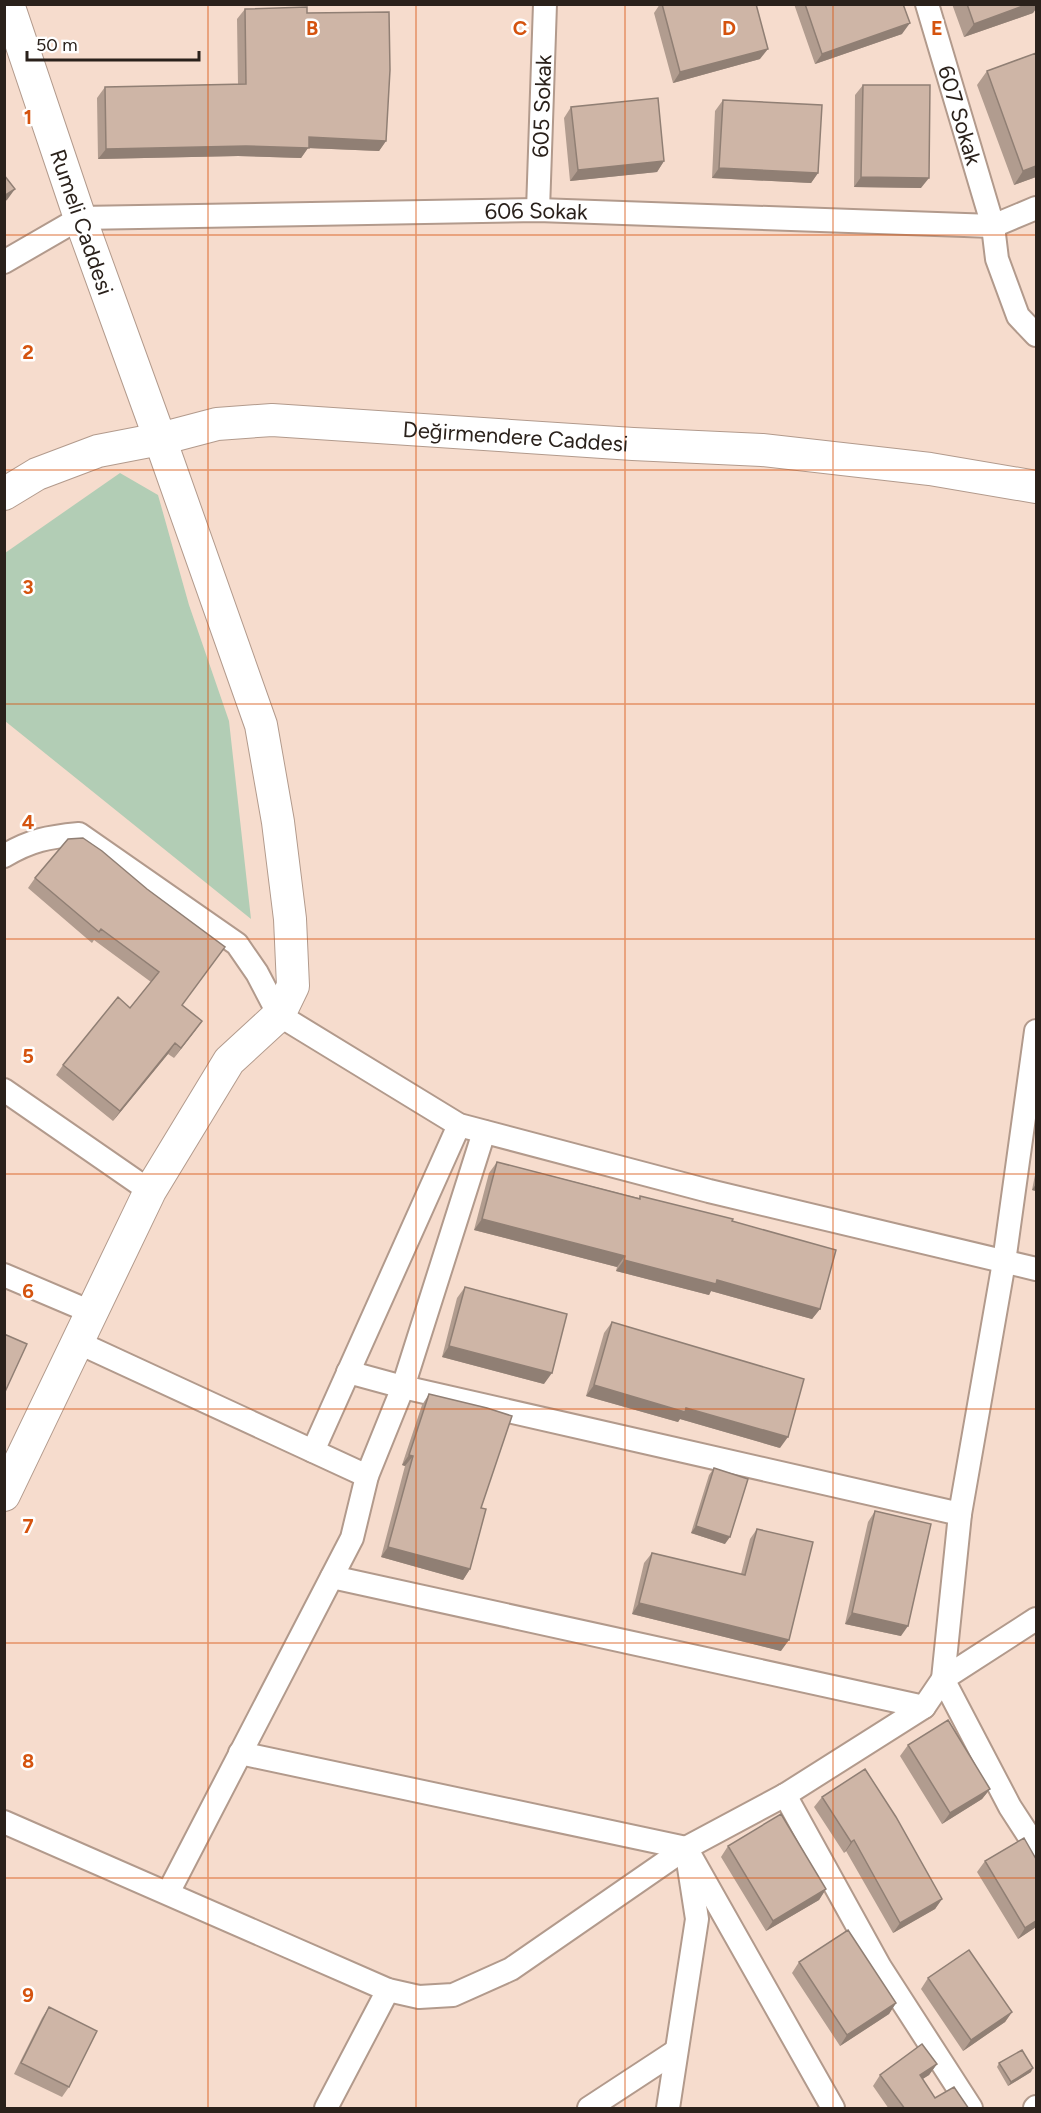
<svg xmlns="http://www.w3.org/2000/svg" width="1041" height="2113" font-family="Figtree,sans-serif">
  <style>
    .green { fill: #b2cdb5 }
    .lines { fill: none; stroke-linecap: round; stroke-linejoin: round }
    .street-casing { stroke: #b29a8c; stroke-width: 26 }
    .secondary-casing { stroke: #b29a8c; stroke-width: 34 }
    .street { stroke: #fff; stroke-width: 22 }
    .secondary { stroke: #fff; stroke-width: 32 }
    .wall { fill: #b19c8f }
    .shaded-wall { fill: #907f74 }
    .building { fill: #ceb5a6; stroke: #907f74; stroke-width: 1.5 }
    .grid { fill: none; stroke: #d5530e; stroke-width: 1.5; stroke-opacity: 0.55 }
    .labels { text-anchor: middle; stroke-width: 5; stroke-linejoin: round; paint-order: stroke }
    .street-label { font-size: 22px; fill: #2a211b; stroke: #fff }
    .grid-label { font-size: 20px; text-anchor: middle; font-weight: bold; fill: #d5530e; stroke: #fff; stroke-width: 5; stroke-linejoin: round; paint-order: stroke }
  </style>
  <rect width="100%" height="100%" fill="#f6dccd"/>
  <!-- green -->
  <path class="green" d="M120 473 158 495 189 605 229 721 251 919 5 721V553Z"/>
  <g class="lines">
    <!-- street casing -->
    <g class="street-casing">
      <g id="street">
        <path id="s1" d="M927 4 993 226 997 259 1018 316 1036 335"/>
        <path id="s2" d="M538 210 545 4"/>
        <path id="s3" d="M4 262 80 218 538 210 993 226 1036 208"/>
        <path d="M4 856C31 840 48 837 79 834L237 944 257 973 279 1015 459 1125 709 1191 1036 1269"/>
        <path d="M1036 1031 1004 1262 960 1514 943 1679 1010 1807 1036 1847"/>
        <path d="M4 1090 150 1191"/>
        <path d="M4 1275 91 1312"/>
        <path d="M77 1342 367 1476"/>
        <path d="M348 1372 403 1387 960 1514"/>
        <path d="M313 1451 459 1125"/>
        <path d="M332 1577 924 1707"/>
        <path d="M240 1753 686 1848 833 2108"/>
        <path d="M785 1795 880 1967 971 2108"/>
        <path d="M4 1822 388 1990 419 1997 453 1995 511 1969 686 1848 785 1795 924 1707 943 1679 1036 1619"/>
        <path d="M168 1893 352 1538 367 1476 403 1387 484 1132"/>
        <path d="M326 2108 388 1990"/>
        <path d="M589 2108 676 2051"/>
        <path d="M668 2108 697 1919 688 1861"/>
        <path d="M1035 2108 1036 2107"/>
      </g>
    </g>
    <!-- secondary casing -->
    <g class="secondary-casing">
      <g id="secondary">
        <path id="s4" d="M4 494 37 474 98 451 160 439 217 424 272 420 633 444 762 450 930 469 1036 487"/>
        <path d="M4 1495 150 1191 229 1061 279 1015 293 986 290 919 278 822 261 725 160 439 80 218 8 4"/>
      </g>
    </g>
    <!-- street -->
    <use href="#street" class="street"/>
    <!-- secondary -->
    <use href="#secondary" class="secondary"/>
  </g>
  <!-- wall -->
  <path class="wall" d="M660 4H756L760 59 673 83 654 13Z
    M794 4H903L902 34 815 64Z
    M952 4H1036L1033 13 964 37Z
    M245 9 307 13 386 141 379 151 308 148 301 158 238 156 98 159 97 98 105 87 238 85 237 19Z
    M1036 53V177L1014 185 977 85 987 71Z
    M863 85 921 188 854 187 855 95Z
    M723 100 818 173 811 183 712 178 715 111Z
    M571 107 664 161 657 172 570 181 564 118Z
    M68 839 182 1005 202 1021 174 1058 168 1054 113 1121 56 1075 63 1065 130 1008 151 982 94 940 92 943 28 888 35 878Z
    M497 1162 639 1198 640 1196 732 1221 820 1309 812 1319 711 1291 709 1295 616 1271 617 1267 474 1230 489 1173Z
    M1036 1170V1191L1032 1190Z
    M465 1287 544 1384 442 1357 457 1298Z
    M612 1322 780 1448 680 1419 678 1422 586 1396 604 1333Z
    M429 1394 481 1508 470 1569 463 1580 381 1557 405 1466 402 1465 422 1405Z
    M714 1468 725 1544 691 1533 709 1475Z
    M875 1511 901 1636 845 1624 868 1522Z
    M757 1529 781 1651 632 1614 644 1563 652 1553 741 1574 750 1539Z
    M908 1745 990 1789 982 1799 942 1824 900 1756Z
    M822 1797 942 1899 935 1909 893 1933 846 1851 844 1853 814 1807Z
    M728 1846 826 1889 819 1900 766 1931 721 1857Z
    M1036 1859V1927L1018 1939 977 1872 985 1861Z
    M799 1962 896 2003 889 2014 840 2046 792 1973Z
    M928 1978 1012 2012 1005 2022 963 2051 921 1989Z
    M49 2007 69 2087 62 2097 14 2074 42 2018Z
    M999 2063 1031 2072 1008 2086 997 2067Z
    M937 2064 929 2075 922 2079 935 2098 969 2109H889L873 2086 880 2075Z"/>
  <!-- shaded-wall -->
  <path class="shaded-wall" d="M1028 4H1036V9L1033 13 964 37 974 24Z
    M910 23 902 34 815 64 822 54Z
    M768 49 760 59 673 83 680 72Z
    M309 137 386 141 379 151 308 148 301 158 238 156 98 159 106 149 246 146Z
    M664 161 657 172 570 181 578 170Z
    M1036 166V177L1014 185 1023 171Z
    M719 168 818 173 811 183 712 178Z
    M861 177 929 178 921 188 854 187Z
    M15 189 7 200 4 202V196Z
    M202 1021 195 1031 174 1058 181 1048Z
    M175 1043 168 1054 113 1121 120 1111Z
    M1036 1184V1191L1032 1190Z
    M482 1219 625 1256 617 1267 474 1230Z
    M624 1260 717 1280 820 1309 812 1319 711 1291 709 1295 616 1271Z
    M449 1346 552 1373 544 1384 442 1357Z
    M594 1385 686 1408 788 1437 780 1448 680 1419 678 1422 586 1396Z
    M409 1455 413 1456 405 1466 402 1465Z
    M696 1526 730 1537 725 1544 691 1533Z
    M388 1547 470 1569 463 1580 381 1557Z
    M639 1603 789 1640 781 1651 632 1614Z
    M852 1613 908 1626 901 1636 845 1624Z
    M990 1789 982 1799 942 1824 950 1813Z
    M854 1840 846 1851 844 1853 851 1842Z
    M826 1889 819 1900 766 1931 773 1921Z
    M942 1899 935 1909 893 1933 900 1923Z
    M1036 1921V1927L1018 1939 1025 1928Z
    M896 2003 889 2014 840 2046 847 2035Z
    M1012 2012 1005 2022 963 2051 971 2040Z
    M937 2064 929 2075 912 2086 920 2075Z
    M1033 2068 1031 2072 1008 2086 1011 2082Z"/>
  <!-- building -->
  <path class="building" d="M662 4H756L768 49 680 72Z
    M805 4H903L910 23 822 54Z
    M967 4H1028L974 24Z
    M307 7V13L389 12 390 70 386 141 309 137V148L246 146 106 149 105 87 246 84 245 9Z
    M1036 53V166L1023 171 987 71Z
    M863 85H930L929 178 861 177Z
    M658 98 664 161 578 170 571 107Z
    M723 100 822 105 818 173 719 168Z
    M4 175 15 189 4 196Z
    M83 838 102 851 147 889 225 947 182 1005 202 1021 181 1048 175 1043 120 1111 63 1065 118 997 130 1008 159 972 101 929 99 932 35 878 68 839Z
    M497 1162 640 1199V1196L733 1219 732 1221 836 1250 820 1309 717 1280 716 1284 624 1260 625 1256 482 1219Z
    M465 1287 567 1314 552 1373 449 1346Z
    M612 1322 804 1379 788 1437 686 1408 685 1412 594 1385Z
    M4 1334 27 1344 4 1394Z
    M429 1394 487 1408 512 1416 481 1508 486 1509 470 1569 388 1547 413 1456 409 1455Z
    M714 1468 748 1479 730 1537 696 1526Z
    M875 1511 931 1524 908 1626 852 1613Z
    M757 1529 813 1542 789 1640 639 1603 652 1553 745 1575Z
    M948 1720 990 1789 950 1813 908 1745Z
    M865 1769 896 1817 942 1899 900 1923 854 1840 851 1842 822 1797Z
    M781 1814 826 1889 773 1921 728 1846Z
    M1024 1838 1036 1859V1921L1025 1928 985 1861Z
    M848 1930 896 2003 847 2035 799 1962Z
    M969 1950 1012 2012 971 2040 928 1978Z
    M49 2007 97 2031 69 2087 21 2063Z
    M922 2044 937 2064 920 2075 935 2098 954 2087 969 2109H905L880 2075Z
    M1022 2050 1033 2068 1011 2082 999 2063Z"/>
  <!-- grid -->
  <path class="grid" d="M208 4V2108M416 4V2108M625 4V2108M833 4V2108M4 235H1036M4 470H1036M4 704H1036M4 939H1036M4 1174H1036M4 1409H1036M4 1643H1036M4 1878H1036"/>
  <g class="labels">
    <!-- street labels -->
    <g class="street-label">
      <text dy="8" stroke="none"><textPath href="#s2" startOffset="104">605 Sokak</textPath></text>
      <text dy="8" stroke="none"><textPath href="#s1" startOffset="116">607 Sokak</textPath></text>
      <text dy="8" stroke="none"><textPath href="#s3" startOffset="544">606 Sokak</textPath></text>
      <text transform="translate(82 222) rotate(71)" y="8">Rumeli Caddesi</text>
      <text dy="8" stroke="none"><textPath href="#s4" startOffset="525">Değirmendere Caddesi</textPath></text>
    </g>
  </g>
  <g class="grid-label">
    <text x="312" y="35">B</text>
    <text x="520" y="35">C</text>
    <text x="729" y="35">D</text>
    <text x="937" y="35">E</text>
    <text x="28" y="124">1</text>
    <text x="28" y="359">2</text>
    <text x="28" y="594">3</text>
    <text x="28" y="829">4</text>
    <text x="28" y="1063">5</text>
    <text x="28" y="1298">6</text>
    <text x="28" y="1533">7</text>
    <text x="28" y="1768">8</text>
    <text x="28" y="2002">9</text>
  </g>
  <!-- border -->
  <rect width="1041" height="2113" fill="none" stroke="#2a211b" stroke-width="12"/>
  <!-- scale -->
  <path d="M27 51v9h172v-9" fill="none" stroke="#2a211b" stroke-width="3"/>
  <text x="36" y="51" font-size="18" fill="#2a211b" stroke="#ffffff" stroke-width="4.5" paint-order="stroke">50 m</text>
</svg>
